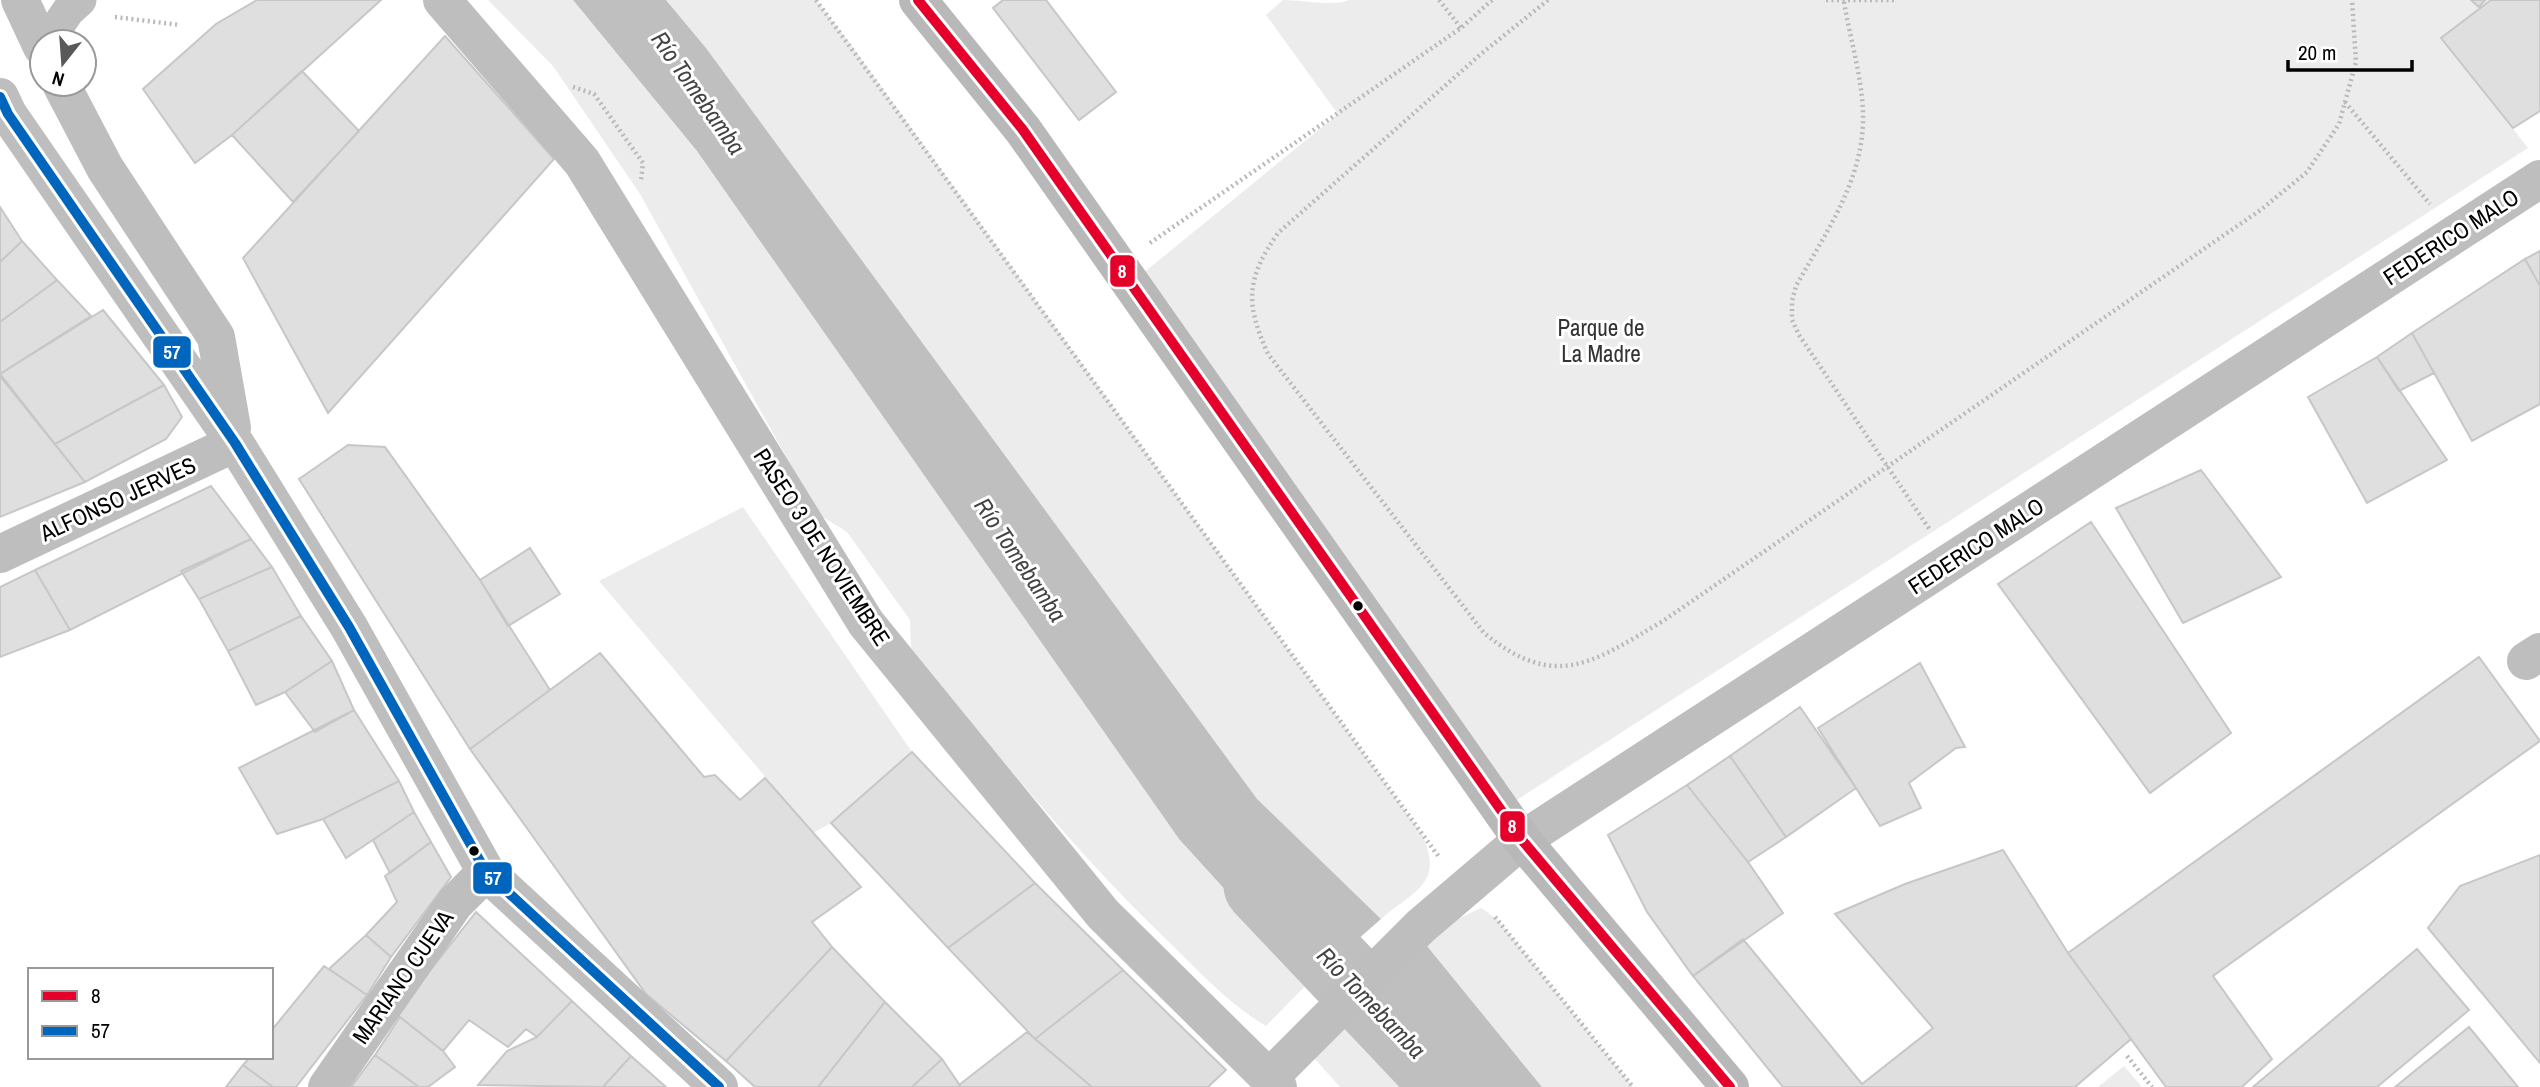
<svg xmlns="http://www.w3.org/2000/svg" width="2540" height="1087" font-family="'Archivo Narrow',sans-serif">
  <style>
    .green { fill: #ececec }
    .water { fill: #bfbfbf }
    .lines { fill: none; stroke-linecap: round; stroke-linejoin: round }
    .river { stroke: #bfbfbf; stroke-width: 75 }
    .building { fill: #dfdfdf; stroke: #c7c7c7; stroke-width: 2 }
    .path { stroke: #b9b9b9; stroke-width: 4.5; stroke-dasharray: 2 3.5; stroke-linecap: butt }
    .pedestrian { stroke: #bebebe; stroke-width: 33 }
    .minor { stroke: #bebebe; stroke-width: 38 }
    .tertiary { stroke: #bebebe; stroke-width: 38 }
    .secondary { stroke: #b8b8b8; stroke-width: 38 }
    .bus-1-casing { stroke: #fff; stroke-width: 16 }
    .bus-2-casing { stroke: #fff; stroke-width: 16 }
    .bus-1 { stroke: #e4002b; stroke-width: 10 }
    .bus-2 { stroke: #0065bd; stroke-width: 10 }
    .bus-dot { fill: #000; stroke: #fff; stroke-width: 2.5 }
    .labels { text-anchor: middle; stroke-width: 6; stroke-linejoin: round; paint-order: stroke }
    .street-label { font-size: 23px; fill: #000; stroke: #fff }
    .park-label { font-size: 23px; fill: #333; stroke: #fff }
    .water-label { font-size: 24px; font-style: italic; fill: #444; stroke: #fff }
    .line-badge { stroke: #fff; stroke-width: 2.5 }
    .badge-label { font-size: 19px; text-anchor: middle; font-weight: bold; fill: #fff }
  </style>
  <rect width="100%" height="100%" fill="#fff"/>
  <!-- green -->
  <path class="green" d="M488 0H573L697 151 1179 839 1309 982 1266 1026C1230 1005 1201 973 1170 943 1075 852 994 751 911 648L910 620 847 532 818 514 640 194 553 66Z
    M666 0H816L849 42 1422 834C1444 884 1416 889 1381 919L1257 800 706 48Z
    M1283 0C1304 0 1332 7 1349 0H2489L2442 38 2528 148 1515 801 1142 274 1338 114 1266 15Z
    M743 507 912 752 831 823 813 833 599 581Z
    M1481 908 1498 920 1633 1087H1542L1427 946 1457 919Z
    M1354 1019 1419 1087H1340L1314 1058Z
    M2124 1066 2142 1087H2098Z"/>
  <!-- water -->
  <path class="water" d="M573 0H666L706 48 1257 799 1381 919 1309 982 1179 839 697 151Z
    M1427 946 1542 1087H1419L1354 1019Z"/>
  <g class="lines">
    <!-- river -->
    <path class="river" d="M1261 886 1451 1087"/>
  </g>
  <!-- building -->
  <path class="building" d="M257 0H381L232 135 195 163 143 89 216 24Z
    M1003 0H1046L1116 92 1079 120 993 8Z
    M2471 0H2485L2479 7Z
    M2491 0H2540V111L2513 128 2441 38Z
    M445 36 554 159 328 413 243 258Z
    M302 71 359 131 293 202 232 135Z
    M0 207 22 241 0 262Z
    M22 241 57 280 0 322V262Z
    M2540 251V286L2525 259Z
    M2525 259 2540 286V404L2472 441 2412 333Z
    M57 280 91 316 0 374V322Z
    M103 310 164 385 55 444 0 374Z
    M2412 333 2434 373 2399 391 2377 357Z
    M2377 357 2447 460 2367 503 2308 397Z
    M0 376 85 482 0 517Z
    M164 385 182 417 166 439 85 482 55 444Z
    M348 445 385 447 480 580 550 690 470 749 299 479Z
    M2201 470 2281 577 2183 623 2116 508Z
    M211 486 251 539 70 630 35 570Z
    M2091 522 2231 733 2150 793 1998 584Z
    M251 539 272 567 199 599 181 571Z
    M530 548 560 594 508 626 480 580Z
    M272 567 301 616 228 651 199 599Z
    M35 570 70 630 0 657V587Z
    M301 616 332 661 285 692 256 705 228 651Z
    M600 653 704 777 715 775 740 800 765 778 861 887 812 922 832 947 726 1061 646 994 470 749Z
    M2479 657 2540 741 2213 976 2272 1059 2242 1087H2166L2068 953Z
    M332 661 354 710 315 732 285 692Z
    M1920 663 1965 747 1956 748 1909 783 1921 808 1880 826 1818 728Z
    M1800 707 1856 788 1786 837 1730 756Z
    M354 710 399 781 323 819 277 834 239 768Z
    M912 752 1035 883 948 948 831 823Z
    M1730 756 1786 837 1748 862 1687 785Z
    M399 781 414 812 346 858 323 819Z
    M1687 785 1748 862 1783 913 1693 976 1647 912 1608 835Z
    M414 812 431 842 390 873 373 840Z
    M431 842 451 877 391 957 366 935 397 902 385 876Z
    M2003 850 2068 953 2131 1039 2075 1087H1783L1693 976 1743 939 1862 1084 1933 1028 1835 914 1905 884Z
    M2540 855V1063L2428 928 2460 886Z
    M1035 883 1123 970 1035 1039 948 948Z
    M476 912 572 1001 537 1037 526 1029 508 1047 469 1020 443 1051 396 1014Z
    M366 935 391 957 367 995 329 969Z
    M832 947 885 1002 818 1087H755L726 1061Z
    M2417 949 2469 1010 2377 1087H2253Z
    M324 966 367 995 296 1087H273L243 1065 250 1057H271V1031Z
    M1123 970 1226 1070 1208 1087H1092L1035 1039Z
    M572 1001 631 1056 603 1087 478 1085 507 1051 537 1037Z
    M885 1002 942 1059 912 1087H818Z
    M400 1017 443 1051 455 1067 428 1087H419L375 1055Z
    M2469 1027 2518 1087H2395Z
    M1027 1032 1092 1087H961L959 1085Z
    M375 1055 419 1087H351Z
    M631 1056 666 1087H603Z
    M942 1059 961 1087H912Z
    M243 1065 273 1087H226Z"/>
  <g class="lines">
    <!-- path -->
    <path class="path" d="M816 0 1439 857
      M1439 0 1461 28
      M1548 0 1481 54 1278 233C1246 279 1245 303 1268 354L1484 633C1556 692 1593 662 1663 621L2262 209 2307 172 2339 124 2356 62 2352 0
      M1826 0H1896
      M1844 2C1850 38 1862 77 1863 113 1865 178 1826 232 1796 286L1792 301V320L1799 335 1930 530
      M115 17 180 25
      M573 87 594 94 643 163 641 180
      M2345 102 2430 204
      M1150 243 1461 28 1492 0
      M1495 917 1633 1087
      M2127 1056 2152 1087"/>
    <!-- pedestrian -->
    <path class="pedestrian" d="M47 42 68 11 80 0"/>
    <!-- minor -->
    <path class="minor" d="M442 0 582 162 866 623 1103 914 1278 1087
      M2526 661 2540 652
      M1269 1078 1421 926 1522 840 2540 179
      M327 1087 455 903 486 872"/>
    <!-- tertiary -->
    <path class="tertiary" d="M20 0 42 47
      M61 84 105 168 216 337 232 428
      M0 97 8 114 235 443 349 627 486 872 719 1087
      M0 554 235 443"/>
    <!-- secondary -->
    <path class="secondary" d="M918 0 1023 130 1522 840 1730 1087"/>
    <!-- bus-1 casing -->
    <g class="bus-1-casing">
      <path id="bus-1" d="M918 0 1023 130 1522 840 1730 1087"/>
    </g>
    <!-- bus-2 casing -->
    <g class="bus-2-casing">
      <path id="bus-2" d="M0 97 8 114 235 443 349 627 486 872 719 1087"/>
    </g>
    <!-- bus-1 -->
    <use href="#bus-1" class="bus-1"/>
    <!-- bus-2 -->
    <use href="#bus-2" class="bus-2"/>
  </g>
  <!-- markers -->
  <g class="bus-dot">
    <circle cx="1358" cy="606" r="6"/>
    <circle cx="474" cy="851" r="6"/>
  </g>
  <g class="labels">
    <!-- street labels -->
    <g class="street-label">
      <text transform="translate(2451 237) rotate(-33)" y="8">FEDERICO MALO</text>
      <text transform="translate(118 499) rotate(-25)" y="8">ALFONSO JERVES</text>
      <text transform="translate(1976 546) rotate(-33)" y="8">FEDERICO MALO</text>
      <text transform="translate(822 547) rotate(57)" y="8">PASEO 3 DE NOVIEMBRE</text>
      <text transform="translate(403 977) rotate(-55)" y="8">MARIANO CUEVA</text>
    </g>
    <!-- park labels -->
    <g class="park-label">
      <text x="1601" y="336">Parque de<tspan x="1601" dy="26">La Madre</tspan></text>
    </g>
    <!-- water labels -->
    <g class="water-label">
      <text transform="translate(698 93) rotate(55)" y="8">Río Tomebamba</text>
      <text transform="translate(1020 560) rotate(56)" y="8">Río Tomebamba</text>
      <text transform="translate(1371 1003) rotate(46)" y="8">Río Tomebamba</text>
    </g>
  </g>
  <g class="line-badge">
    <rect x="1109" y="254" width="27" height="34" rx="7" fill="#e4002b"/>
    <rect x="152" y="335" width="40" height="34" rx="7" fill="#0065bd"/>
    <rect x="1499" y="810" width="27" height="33" rx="7" fill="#e4002b"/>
    <rect x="472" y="861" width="41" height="34" rx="7" fill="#0065bd"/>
  </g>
  <g class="badge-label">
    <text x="1122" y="278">8</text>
    <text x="172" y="359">57</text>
    <text x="1512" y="833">8</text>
    <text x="493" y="885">57</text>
  </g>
  <!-- legend -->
  <rect x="28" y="968" width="245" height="91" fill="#ffffff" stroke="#999999" stroke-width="2"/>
  <rect x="42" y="991" width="35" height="10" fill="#e4002b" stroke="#999999" stroke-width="2"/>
  <text x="91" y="1003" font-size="21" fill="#000000">8</text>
  <rect x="42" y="1026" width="35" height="10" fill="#0065bd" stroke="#999999" stroke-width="2"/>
  <text x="91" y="1038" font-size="21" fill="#000000">57</text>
  <!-- north arrow -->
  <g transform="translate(63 63) rotate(197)"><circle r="33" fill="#ffffff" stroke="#999999" stroke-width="2"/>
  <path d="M0-5L12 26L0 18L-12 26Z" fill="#595959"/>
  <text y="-10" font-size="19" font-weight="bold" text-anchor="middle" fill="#000000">N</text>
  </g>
  <!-- scale -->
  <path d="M2288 60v10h124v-10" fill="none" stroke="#000000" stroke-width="3.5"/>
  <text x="2298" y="60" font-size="21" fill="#000000" stroke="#ffffff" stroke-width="5" paint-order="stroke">20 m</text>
</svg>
